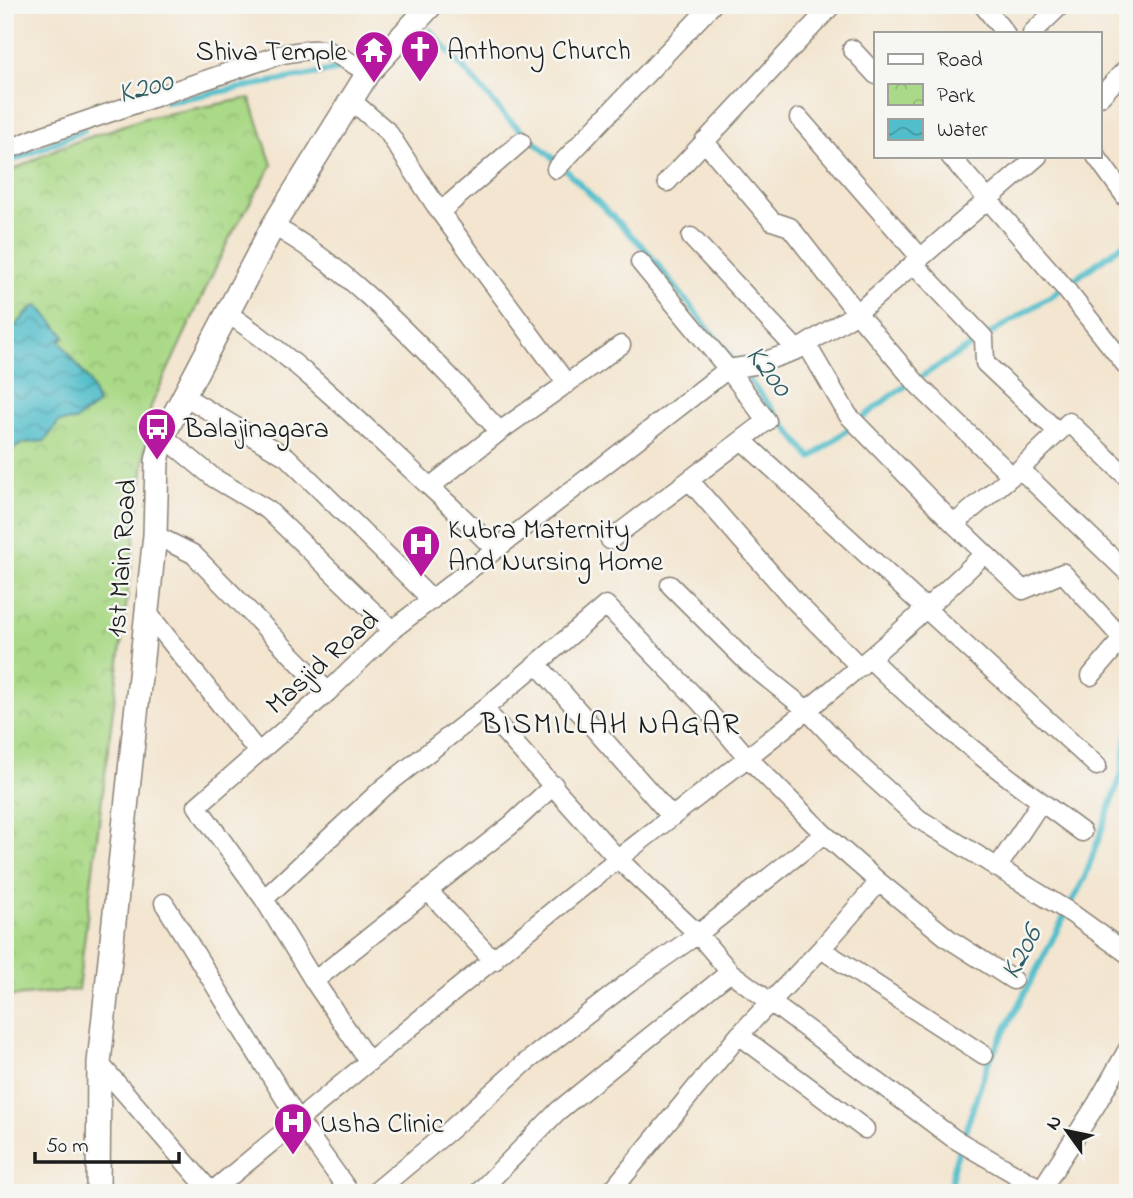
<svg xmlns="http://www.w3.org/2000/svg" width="1133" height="1198" font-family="'Indie Flower',sans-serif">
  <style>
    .park { fill: url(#park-crowns); stroke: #637a52; stroke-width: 2 }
    .water { fill: url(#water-waves); stroke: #376d74; stroke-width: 2 }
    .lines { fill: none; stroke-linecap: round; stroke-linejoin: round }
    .stream { stroke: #52becb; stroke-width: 6 }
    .minor-casing { stroke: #888076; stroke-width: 21 }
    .tertiary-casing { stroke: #888076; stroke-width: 26 }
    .minor { stroke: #fff; stroke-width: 18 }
    .tertiary { stroke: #fff; stroke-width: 23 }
    .labels { text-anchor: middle; stroke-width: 5; stroke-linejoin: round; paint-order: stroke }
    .poi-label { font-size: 28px; fill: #1c1c1c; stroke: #f6f6f2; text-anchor: start }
    .street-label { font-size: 28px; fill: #1c1c1c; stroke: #f6f6f2 }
    .water-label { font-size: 30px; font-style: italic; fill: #325d62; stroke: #f6f6f2 }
    .neighbourhood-label { font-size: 30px; letter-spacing: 2px; fill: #1c1c1c; stroke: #f6f6f2 }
  </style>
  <defs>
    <pattern id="park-crowns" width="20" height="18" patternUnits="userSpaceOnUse" patternTransform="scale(1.75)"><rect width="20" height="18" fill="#aad987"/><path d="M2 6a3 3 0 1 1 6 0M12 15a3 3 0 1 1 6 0" fill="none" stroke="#92ba74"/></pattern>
    <pattern id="water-waves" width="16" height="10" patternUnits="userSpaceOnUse" patternTransform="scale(1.75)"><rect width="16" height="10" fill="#52becb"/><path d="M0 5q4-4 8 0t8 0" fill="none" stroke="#439aa4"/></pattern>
  </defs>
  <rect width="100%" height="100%" fill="#f6f6f2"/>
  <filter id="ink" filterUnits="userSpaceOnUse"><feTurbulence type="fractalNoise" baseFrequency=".0143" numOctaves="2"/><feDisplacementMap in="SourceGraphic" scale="14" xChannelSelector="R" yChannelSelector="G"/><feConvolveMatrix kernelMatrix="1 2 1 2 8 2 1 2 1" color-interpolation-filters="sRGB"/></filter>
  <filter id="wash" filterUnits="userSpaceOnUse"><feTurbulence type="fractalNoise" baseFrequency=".00686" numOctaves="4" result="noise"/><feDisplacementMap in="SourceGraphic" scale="28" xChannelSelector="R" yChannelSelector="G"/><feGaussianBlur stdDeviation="1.57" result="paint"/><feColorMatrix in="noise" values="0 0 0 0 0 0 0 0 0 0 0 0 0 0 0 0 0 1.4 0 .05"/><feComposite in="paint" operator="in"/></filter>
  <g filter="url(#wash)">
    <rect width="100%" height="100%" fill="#f3e5cf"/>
    <!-- park -->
    <path class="park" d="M250 98 272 165 229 239 151 406 78 990 5 997V174L58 148 145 118Z"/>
    <!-- water -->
    <path class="water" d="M38 305 65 336 60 341 89 381 98 404 75 421 59 422 45 441 24 443 5 453V337L30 310Z"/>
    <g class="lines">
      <!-- stream -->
      <path class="stream" d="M430 30 506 117 560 164 646 250 811 458 893 394 1051 296 1128 241
        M166 102 345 68
        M5 164 84 130
        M951 1193 953 1168 988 1063 1085 877 1122 773 1128 731"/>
    </g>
  </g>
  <g filter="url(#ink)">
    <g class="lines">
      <!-- minor casing -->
      <g class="minor-casing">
        <path id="minor" d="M983 5 1005 33
          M1032 33 1061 5
          M852 49 876 75
          M1100 97 1128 67
          M351 100 388 132 440 212 567 384
          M799 118 920 257
          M704 141 772 221 790 227 857 313 918 385 1012 476
          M5 151 41 136 279 55C328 45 326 48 368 73
          M950 156 1064 287 1128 368
          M1096 156 1128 200
          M556 169 712 5
          M667 182 832 5
          M440 212 521 142
          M273 226C337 260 402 327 453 380 469 397 483 415 500 431
          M691 237 797 350
          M640 262 728 369 754 365 797 350 857 313 1038 156
          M913 263 984 338 985 363 1058 432
          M227 313C302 363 364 426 430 487 452 507 474 528 495 550
          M807 345 848 415 954 524 1020 469 1069 422 1128 478
          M184 396 287 457 432 600
          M163 436 214 478 268 510 392 630
          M743 441 1097 766
          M1020 469 1128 573
          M690 481 793 599 860 667
          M430 487 500 431 621 345
          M954 524 1023 590 1063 573 1128 645
          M155 535 193 554 328 692
          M670 585 747 662 807 710 857 763 919 819 1071 913 1128 954
          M147 612 258 752
          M870 659C936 724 1007 777 1082 832
          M537 664 672 817
          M1091 676 1122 639
          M484 709 618 859 698 934 730 972 953 1138 1041 1189
          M997 868 1041 802
          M429 892 494 961
          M264 899 384 787 484 709 606 605 699 701 747 757 824 834 879 882 949 939 1013 980
          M164 903 298 1120 350 1193
          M821 949 984 1055
          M314 981 511 825 554 785
          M739 1035 865 1129
          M369 1062 314 981 264 899 197 806 328 692 392 630 728 369 767 421 610 540
          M99 1063 211 1192
          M210 1193C346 1081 481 967 619 858 744 760 871 665 984 554
          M374 1193 450 1130 525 1063 629 982 698 934 824 834
          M478 1193 558 1111 730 972
          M610 1193 739 1035 821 949 879 882
          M1039 1193 1096 1105 1128 1049"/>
      </g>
      <!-- tertiary casing -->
      <g class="tertiary-casing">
        <path id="tertiary" d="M98 1193 99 1063 155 535 157 461 163 436 273 226 368 73 431 5"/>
      </g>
      <!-- minor -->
      <use href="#minor" class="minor"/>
      <!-- tertiary -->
      <use href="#tertiary" class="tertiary"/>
    </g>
  </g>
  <!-- icons -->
  <defs>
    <g id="church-pin" transform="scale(2.0125)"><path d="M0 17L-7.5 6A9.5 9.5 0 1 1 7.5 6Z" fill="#b5179e" stroke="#f6f6f2"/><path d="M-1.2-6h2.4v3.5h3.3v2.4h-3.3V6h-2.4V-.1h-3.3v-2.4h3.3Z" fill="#fff"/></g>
    <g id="temple-pin" transform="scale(2.0125)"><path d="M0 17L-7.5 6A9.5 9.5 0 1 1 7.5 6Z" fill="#b5179e" stroke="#f6f6f2"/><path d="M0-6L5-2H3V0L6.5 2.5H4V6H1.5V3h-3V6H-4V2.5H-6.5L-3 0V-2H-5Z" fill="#fff"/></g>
    <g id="bus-pin" transform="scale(2.0125)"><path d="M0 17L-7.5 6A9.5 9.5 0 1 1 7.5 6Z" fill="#b5179e" stroke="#f6f6f2"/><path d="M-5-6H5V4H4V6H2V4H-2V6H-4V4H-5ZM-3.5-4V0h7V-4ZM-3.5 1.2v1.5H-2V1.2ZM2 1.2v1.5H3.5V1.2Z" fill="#fff"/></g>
    <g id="hospital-pin" transform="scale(2.0125)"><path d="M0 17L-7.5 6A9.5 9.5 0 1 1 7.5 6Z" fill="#b5179e" stroke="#f6f6f2"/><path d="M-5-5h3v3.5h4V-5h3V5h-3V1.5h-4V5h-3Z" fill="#fff"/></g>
  </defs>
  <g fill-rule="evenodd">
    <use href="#church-pin" x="420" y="49"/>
    <use href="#temple-pin" x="374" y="50"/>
    <use href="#bus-pin" x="157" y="427"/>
    <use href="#hospital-pin" x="421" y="544"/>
    <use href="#hospital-pin" x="293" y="1122"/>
  </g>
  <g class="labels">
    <!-- poi labels -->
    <g class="poi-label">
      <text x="447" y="59">Anthony Church</text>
      <text x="347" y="60" text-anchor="end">Shiva Temple</text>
      <text x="184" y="437">Balajinagara</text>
      <text x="448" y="538">Kubra Maternity<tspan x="448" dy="32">And Nursing Home</tspan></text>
      <text x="320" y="1132">Usha Clinic</text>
    </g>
    <!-- street labels -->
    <g class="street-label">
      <text transform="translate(120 558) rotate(-86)" y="10">1st Main Road</text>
      <text transform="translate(321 661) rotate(-42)" y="10">Masjid Road</text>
    </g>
    <!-- water labels -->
    <g class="water-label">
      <text transform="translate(145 86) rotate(-15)" y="10">K200</text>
      <text transform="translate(770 370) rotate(52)" y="10">K200</text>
      <text transform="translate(1020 952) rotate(-62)" y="10">K206</text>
    </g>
    <!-- neighbourhood labels -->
    <g class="neighbourhood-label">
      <text x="611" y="733">BISMILLAH NAGAR</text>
    </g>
  </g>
  <!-- margin -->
  <rect width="1133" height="1198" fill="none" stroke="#f6f6f2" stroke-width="28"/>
  <!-- legend -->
  <rect x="874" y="32" width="228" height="126" fill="#f6f6f2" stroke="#9f9f9c" stroke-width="2"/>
  <rect x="888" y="54" width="35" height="10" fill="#ffffff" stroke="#9f9f9c" stroke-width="2"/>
  <text x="937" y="66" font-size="21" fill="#1c1c1c">Road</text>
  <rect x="888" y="84" width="35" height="21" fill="url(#park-crowns)" stroke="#9f9f9c" stroke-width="2"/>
  <text x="937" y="102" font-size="21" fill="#1c1c1c">Park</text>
  <rect x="888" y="119" width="35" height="21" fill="url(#water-waves)" stroke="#9f9f9c" stroke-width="2"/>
  <text x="937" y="136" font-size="21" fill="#1c1c1c">Water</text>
  <!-- north arrow -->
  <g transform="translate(1067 1131) rotate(303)" stroke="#f6f6f2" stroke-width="5" paint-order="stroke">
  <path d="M0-5L12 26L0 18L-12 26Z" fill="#1c1c1c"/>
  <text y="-10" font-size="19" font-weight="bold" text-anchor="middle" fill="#1c1c1c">N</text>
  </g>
  <!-- scale -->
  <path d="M35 1152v10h144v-10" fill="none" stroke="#1c1c1c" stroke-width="3.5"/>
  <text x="46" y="1152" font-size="21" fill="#1c1c1c" stroke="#f6f6f2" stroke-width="5" paint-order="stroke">50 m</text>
</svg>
